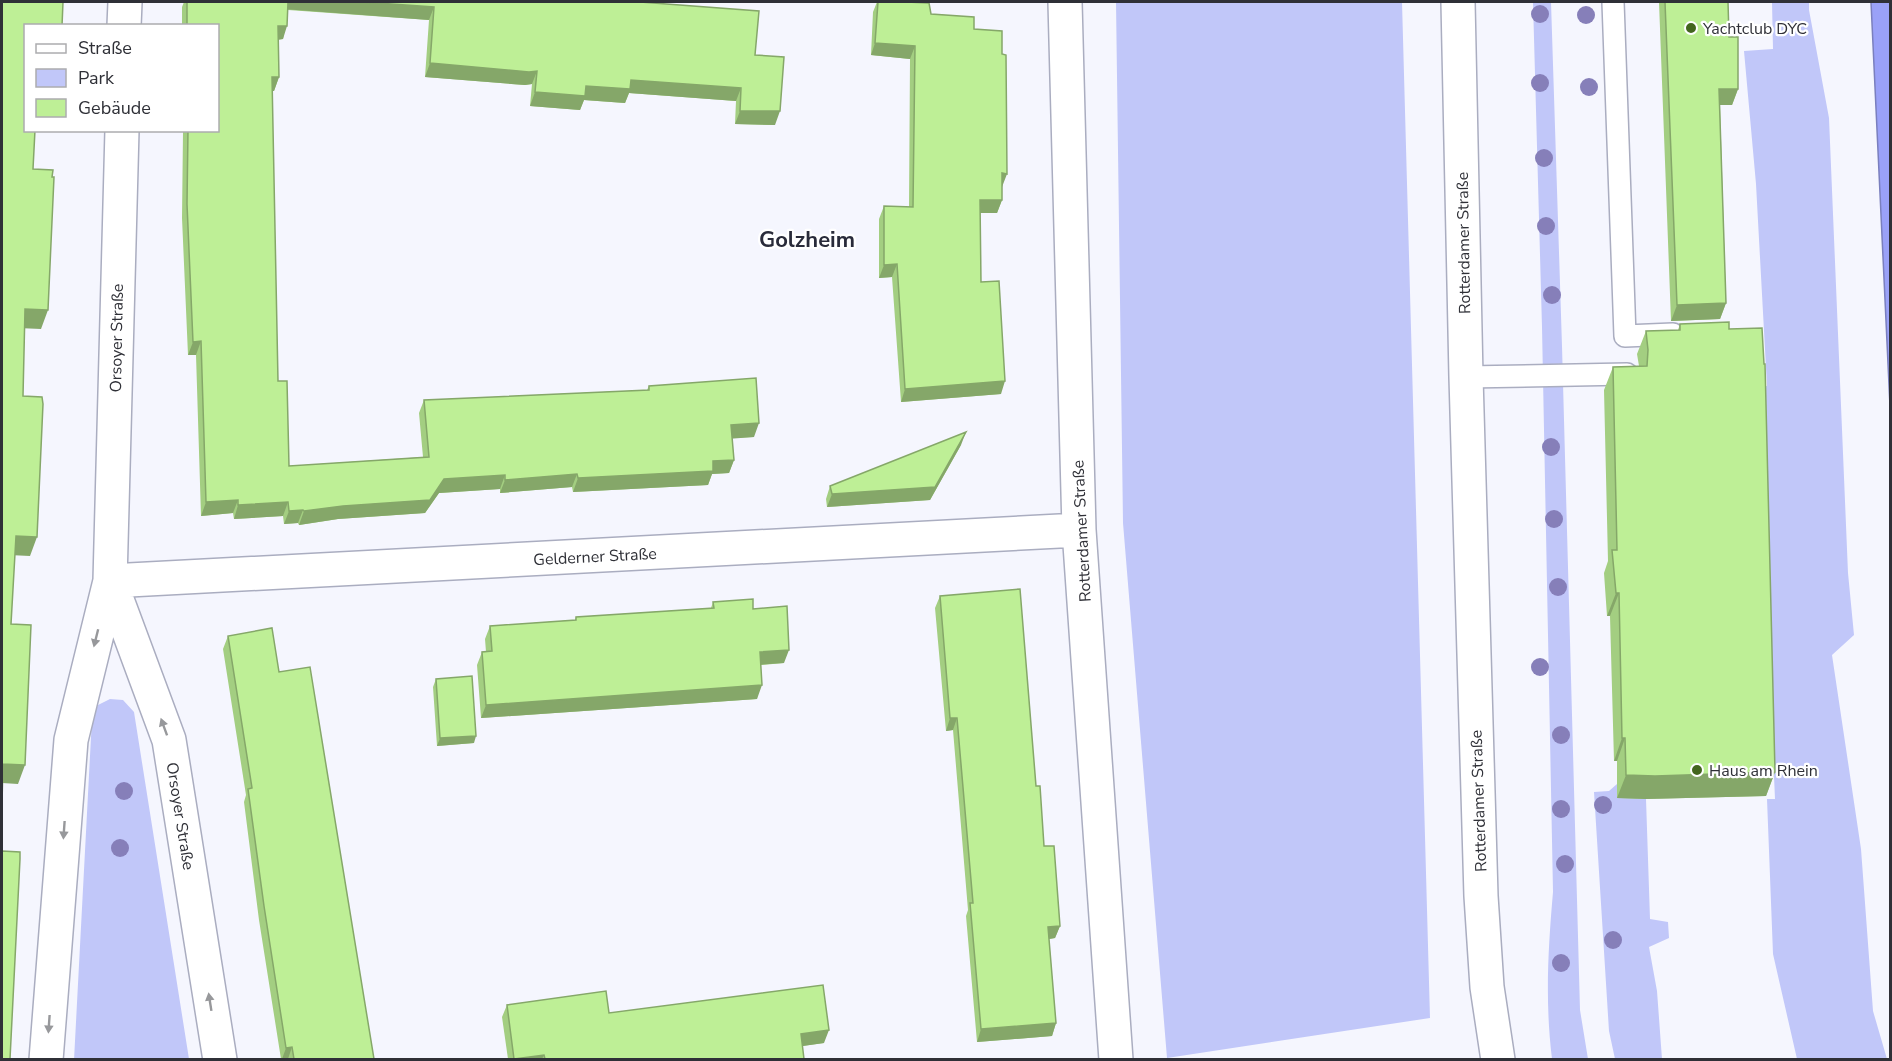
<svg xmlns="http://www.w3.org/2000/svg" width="1892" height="1061" font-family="'Nunito Sans',sans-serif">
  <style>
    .green { fill: #c1c7f9 }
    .water { fill: #9aa1f8; stroke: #7a7fbe; stroke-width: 1.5 }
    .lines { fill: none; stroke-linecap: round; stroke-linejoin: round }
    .lane-casing { stroke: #aaadc0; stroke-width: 24 }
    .street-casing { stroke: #aaadc0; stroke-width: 36 }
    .secondary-casing { stroke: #aaadc0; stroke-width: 36 }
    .lane { stroke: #fff; stroke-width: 21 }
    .street { stroke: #fff; stroke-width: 33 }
    .secondary { stroke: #fff; stroke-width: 33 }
    .tree { fill: #867fb9 }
    .wall { fill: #a3ce81 }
    .shaded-wall { fill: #85a769 }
    .building { fill: #beef96; stroke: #85a769; stroke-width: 1.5 }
    .oneway { fill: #97989b }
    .poi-dot { fill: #43661e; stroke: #fff; stroke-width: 2 }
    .labels { text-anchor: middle; stroke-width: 4.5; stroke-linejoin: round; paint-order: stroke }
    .poi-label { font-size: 16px; fill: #2f3037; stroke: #fff; text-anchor: start }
    .street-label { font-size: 16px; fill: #2f3037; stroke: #fff }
    .district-label { font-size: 22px; font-weight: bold; fill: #292b3a; stroke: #fff }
  </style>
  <rect width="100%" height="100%" fill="#f5f6fe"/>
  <!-- green -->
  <path class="green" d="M1116 2H1402L1430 1018 1167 1058 1123 523Z
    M1533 2H1551L1562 346 1580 1010 1588 1059H1552C1545 1002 1548 950 1553 892L1542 327Z
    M1772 2H1809V10L1829 118 1848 573 1854 635 1832 655 1861 849 1873 1011 1887 1059H1797L1773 954 1767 799H1775L1757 387 1767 386 1756 184 1744 51 1773 49Z
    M110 699 123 700 134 712 189 1059 74 1060 92 718 98 705Z
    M1617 784 1646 799 1650 919 1668 922 1669 938 1649 947 1657 991 1662 1059H1615L1609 1031 1594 792 1609 791Z"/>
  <!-- water -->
  <path class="water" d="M1871 2H1890V406Z"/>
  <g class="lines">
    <!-- lane casing -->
    <g class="lane-casing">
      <path id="lane" d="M1613 2 1625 336 1673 334
        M1466 377 1627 374"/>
    </g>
    <!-- street casing -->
    <g class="street-casing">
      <path id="street" d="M1065 2 1079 530 1116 1060
        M124 26 125 2
        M110 581 1079 530
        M110 581 169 740 220 1060
        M46 1060 71 740 110 581 122 130"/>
    </g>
    <!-- secondary casing -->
    <g class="secondary-casing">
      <path id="secondary" d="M1458 2 1466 377 1481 896 1487 987 1498 1060"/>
    </g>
    <!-- lane -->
    <use href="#lane" class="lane"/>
    <!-- street -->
    <use href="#street" class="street"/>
    <!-- secondary -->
    <use href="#secondary" class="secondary"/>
  </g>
  <!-- trees -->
  <g class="tree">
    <circle cx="1540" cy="14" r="9"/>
    <circle cx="1586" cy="15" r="9"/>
    <circle cx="1540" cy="83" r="9"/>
    <circle cx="1589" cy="87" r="9"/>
    <circle cx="1544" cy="158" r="9"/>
    <circle cx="1546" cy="226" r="9"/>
    <circle cx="1552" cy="295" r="9"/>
    <circle cx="1551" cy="447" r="9"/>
    <circle cx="1554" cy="519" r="9"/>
    <circle cx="1558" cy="587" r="9"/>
    <circle cx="1540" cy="667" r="9"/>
    <circle cx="1561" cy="735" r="9"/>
    <circle cx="124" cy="791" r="9"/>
    <circle cx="1603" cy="805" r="9"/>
    <circle cx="1561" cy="809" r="9"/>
    <circle cx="120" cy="848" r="9"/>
    <circle cx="1565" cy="864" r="9"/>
    <circle cx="1613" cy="940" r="9"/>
    <circle cx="1561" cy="963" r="9"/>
  </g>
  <!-- wall -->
  <path class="wall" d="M184 2H640L755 55 775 125 735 124 736 101 629 93 625 103 584 100 580 110 530 106 532 84 525 85 425 77 429 20 288 10 283 39 278 40 279 77 274 91H272L278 381 289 466 423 457 419 413 424 400 647 390 649 386 754 437 732 438 734 460 729 473 712 474 708 485 573 492 572 487 500 493V489L439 493 425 513 338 519 299 525 298 523 284 524 283 516 234 519 233 513 201 516 196 355H188L182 218 183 132 184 130H218V26H182V7Z
    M877 2H906L931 14 974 29 1002 187V200L997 213H980L981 282 1001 394 901 402 892 277 879 278V219L884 206 909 207 910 59 871 55 873 12Z
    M1633 3V2H1728L1729 37 1738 89 1732 105H1720L1726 303 1720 319 1671 321 1659 2Z
    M1680 324 1729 329 1775 772 1766 796 1646 799 1617 798V761H1614L1610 616H1607L1604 573 1608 561 1604 390 1613 367 1639 366 1637 354 1646 331 1678 330Z
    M961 445 930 500 827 507 826 499 830 486Z
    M940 596 1036 786 1044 846 1060 926 1055 938 1049 939 1056 1023 1052 1036 977 1042 966 916 968 910 953 730 946 731 935 608Z
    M713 602 753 609 784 663 761 665 757 699 481 718 477 665 482 652H486L485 639 490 626 575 620 576 617 711 608Z
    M228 636 279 672 374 1059H281L259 920 244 802 246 795 223 649Z
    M436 679 474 743 437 746 433 687Z
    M507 1005 609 1013 824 1043 802 1046 804 1059H508L502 1017Z"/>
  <!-- shaded-wall -->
  <path class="shaded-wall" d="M285 2H363L434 7 429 20 283 9Z
    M1633 2H1659L1633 3Z
    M278 26H287L283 39 273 40Z
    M875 43 915 46 910 59 871 55Z
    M430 63 537 71 532 84 525 85 425 77Z
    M272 77H279L274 91H267Z
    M631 80 741 88 736 101 629 93 625 103 584 100 580 110 530 106 535 92Z
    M1719 89H1738L1732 105H1713Z
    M740 111H780L775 125 735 124Z
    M1002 173 1007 174 1002 187 997 186Z
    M980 200H1002L997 213H976Z
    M897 264 892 277 879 278 884 265Z
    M1726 303 1720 319 1671 321 1677 305Z
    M25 309 48 310 41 329 18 328Z
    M201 341 196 355H188L193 342Z
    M1005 381 1001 394 901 402 905 389Z
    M759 423 754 437 727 439 731 425Z
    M966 432 961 445 930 500 827 507 832 494Z
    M734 460 729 473 712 474 708 485 573 492 578 478 713 461Z
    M577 474 572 487 500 493 505 480Z
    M505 475 500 489 439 493 425 513 338 519 299 525 304 511 444 479Z
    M238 500 233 513 201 516 206 502Z
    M288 502 283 516 234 519 238 505Z
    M303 510 298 523 284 524 289 511Z
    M16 536 37 537 30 556 9 555Z
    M1616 593H1619L1610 616H1607Z
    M789 650 784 663 755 665 760 652Z
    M762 685 757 699 481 718 486 705Z
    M950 718H957L953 730 946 731Z
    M476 736 474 743 437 746 440 738Z
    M1622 738H1625L1617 761H1614Z
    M3 764 25 765 18 784 2 783Z
    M1775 772 1766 796 1646 799 1617 798 1626 775Z
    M1060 926 1055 938 1043 940 1048 927Z
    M1056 1023 1052 1036 977 1042 981 1029Z
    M829 1030 824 1043 796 1047 801 1034Z
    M292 1047 288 1059H282L286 1048Z
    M544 1055 542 1059H514Z"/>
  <!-- building -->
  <path class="building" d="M2 2H63L62 26H26V130H35L33 169 53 170 52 177H54L48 310 25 309 23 396 42 397 43 404 37 537 16 536 11 624 31 625 25 765 3 764 2 803Z
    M187 2H288L287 26H278L279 77H272L278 381H287L289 466 429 457 424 400 649 390V386L756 378 759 423 731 425 734 460 713 461V471L578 478 577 474 505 480V475L444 479 430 500 343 506 304 511 303 510 289 511 288 502 238 505V500L206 502 201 341 193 342 187 204 188 130H218V26H187Z
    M363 2H640L759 11 755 55 784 57 780 111H740L741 88 631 80 630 89 586 86 585 96 535 92 537 71 529 72 430 63 434 7Z
    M878 2H906L929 3 931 14 974 17V29L1002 31V54L1006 55 1007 174 1002 173V200H980L981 282 999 281 1005 381 905 389 897 264 884 265V206L913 207 915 46 875 43Z
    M1665 2H1728L1729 37H1738V89H1719L1726 303 1677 305Z
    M1729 322V329L1762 328 1764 364H1765L1775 772 1655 776 1626 775 1625 738H1622L1619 593H1616L1612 550H1617L1613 367 1647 366 1648 350 1646 331 1680 330V324Z
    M966 432 935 487 832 494 830 486Z
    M1020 589 1036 786H1040L1044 846H1054L1060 926 1048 927 1056 1023 981 1029 970 903H973L957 718H950L940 596Z
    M753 599V609L787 606 789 650 760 652 762 685 486 705 482 652 492 651 490 626 576 620V617L714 608 713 602Z
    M272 628 279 672 310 667 374 1059H294L292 1047 286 1048 264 906 248 789 252 788 228 636Z
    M472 676 476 736 440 738 436 679Z
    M2 851 20 852V859L10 1059H2Z
    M823 985 829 1030 801 1034 804 1059H545L544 1055 514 1059 507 1005 606 991 609 1013Z"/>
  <!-- one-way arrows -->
  <defs><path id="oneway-solid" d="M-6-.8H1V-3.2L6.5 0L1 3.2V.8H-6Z" transform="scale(1.5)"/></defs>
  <g class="oneway">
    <use href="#oneway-solid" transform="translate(96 638) rotate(104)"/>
    <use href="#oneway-solid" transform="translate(164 727) rotate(-110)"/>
    <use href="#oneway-solid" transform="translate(64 830) rotate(94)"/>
    <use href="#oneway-solid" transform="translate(210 1002) rotate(-99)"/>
    <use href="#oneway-solid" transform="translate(49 1024) rotate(94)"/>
  </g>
  <!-- markers -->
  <g class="poi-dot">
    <circle cx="1691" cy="28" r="6"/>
    <circle cx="1697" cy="770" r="6"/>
  </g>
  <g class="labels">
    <!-- poi labels -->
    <g class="poi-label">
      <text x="1703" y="34">Yachtclub DYC</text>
      <text x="1709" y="776">Haus am Rhein</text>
    </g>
    <!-- street labels -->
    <g class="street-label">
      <text transform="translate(1463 243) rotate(-91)" y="6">Rotterdamer Straße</text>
      <text transform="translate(116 338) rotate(-89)" y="6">Orsoyer Straße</text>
      <text transform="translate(1081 531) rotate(-93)" y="6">Rotterdamer Straße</text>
      <text transform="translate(595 556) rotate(-3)" y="6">Gelderner Straße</text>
      <text transform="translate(1478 801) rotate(-92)" y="6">Rotterdamer Straße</text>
      <text transform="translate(181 816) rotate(81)" y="6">Orsoyer Straße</text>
    </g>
    <!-- district labels -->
    <g class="district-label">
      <text x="807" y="247">Golzheim</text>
    </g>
  </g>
  <!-- border -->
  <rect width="1892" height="1061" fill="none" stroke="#2f3037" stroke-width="6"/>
  <!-- legend -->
  <rect x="24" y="24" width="195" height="108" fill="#ffffff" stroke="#acacaf" stroke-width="1.5"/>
  <rect x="36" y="44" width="30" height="9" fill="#ffffff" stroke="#acacaf" stroke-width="1.5"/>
  <text x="78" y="54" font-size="18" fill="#2f3037">Straße</text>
  <rect x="36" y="69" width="30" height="18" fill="#c1c7f9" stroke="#acacaf" stroke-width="1.5"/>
  <text x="78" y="84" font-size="18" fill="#2f3037">Park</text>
  <rect x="36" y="99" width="30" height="18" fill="#beef96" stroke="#acacaf" stroke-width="1.5"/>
  <text x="78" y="114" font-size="18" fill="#2f3037">Gebäude</text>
</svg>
